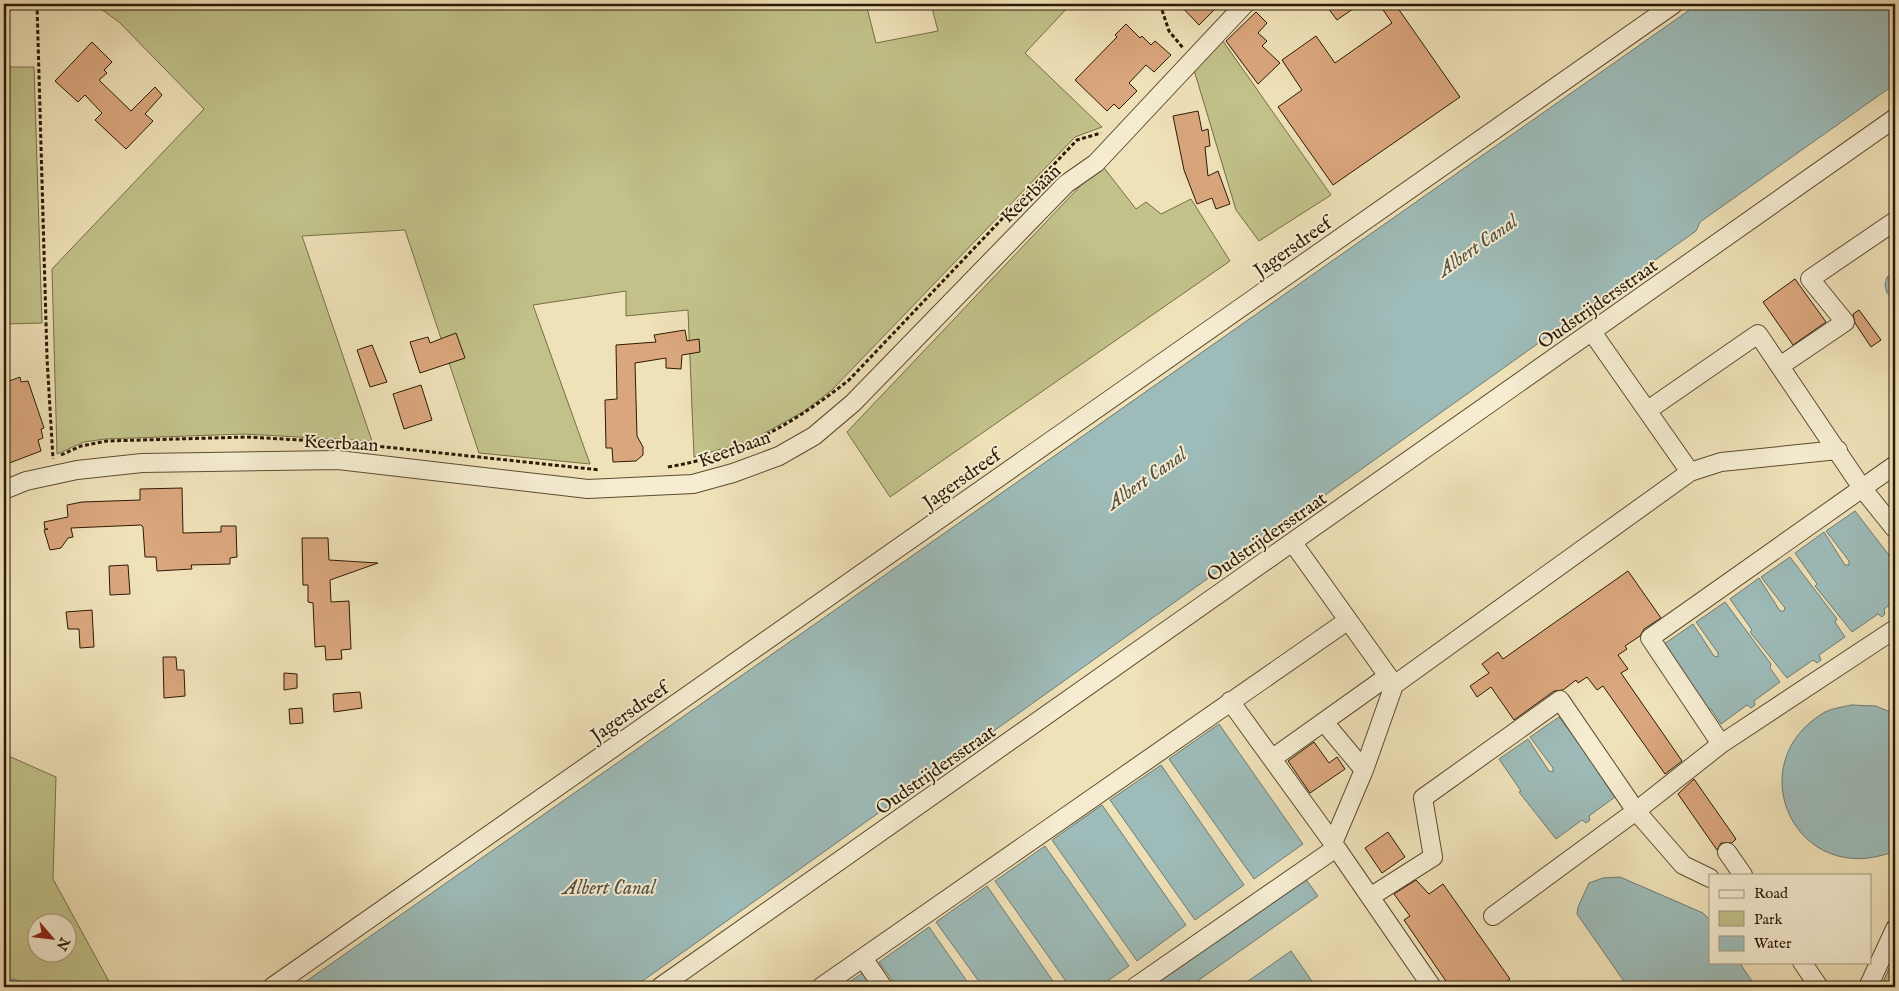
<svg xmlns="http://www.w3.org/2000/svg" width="1899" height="991" font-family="'IM FELL English',serif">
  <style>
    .green { fill: #c1c189; stroke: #766e46; fill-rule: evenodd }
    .water { fill: #9dbbb8; stroke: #707b70 }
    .building { fill: #daa67d; stroke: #2c1a04 }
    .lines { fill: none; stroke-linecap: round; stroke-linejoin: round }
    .minor-casing { stroke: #5d4c31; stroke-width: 20 }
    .path { stroke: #2c1a04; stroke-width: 3; stroke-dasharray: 4 2.5; stroke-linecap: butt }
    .minor { stroke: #f5ecd1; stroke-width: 18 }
    .labels { text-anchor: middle; stroke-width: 4; stroke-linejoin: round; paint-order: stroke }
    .street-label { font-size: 19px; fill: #2c1a04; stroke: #f5ecd1 }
    .water-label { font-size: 20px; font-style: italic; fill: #545243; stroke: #f5ecd1 }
  </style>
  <rect width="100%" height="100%" fill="#efe1b8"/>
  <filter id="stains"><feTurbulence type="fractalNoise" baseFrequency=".004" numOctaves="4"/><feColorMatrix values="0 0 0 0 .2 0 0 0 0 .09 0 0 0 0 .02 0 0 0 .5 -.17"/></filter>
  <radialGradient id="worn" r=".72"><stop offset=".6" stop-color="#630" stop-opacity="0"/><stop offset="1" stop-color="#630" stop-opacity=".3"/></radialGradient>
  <!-- green -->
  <path class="green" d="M94 4H866L876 43 938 31 931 4H1071L1025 53 1102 127 1075 137 832 390 803 412 752 440 694 457 688 310 626 316V291L533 305 590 464 479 453 405 230 302 236 372 441 244 434 105 439 84 442 57 454 52 269 204 109 119 22Z
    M1223 41 1331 195 1259 241 1236 210 1194 70Z
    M4 67H34L42 323 4 324Z
    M1101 164 1136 209 1146 202 1161 214 1191 199 1230 261 890 497 847 432Z
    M4 754 56 777 53 879 112 987H31L29 984 7 981 4 983ZM38 924H68V954H38Z
    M1895 955V987H1881Z"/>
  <!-- water -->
  <path class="water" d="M1698 4H1895V84L1700 222 1696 231 634 987H298Z
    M1895 273V297L1887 293 1885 285 1887 277Z
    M1855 511 1895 563V601L1884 609 1885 614 1882 617 1878 614 1852 632 1815 586 1817 584 1795 553 1824 532 1845 565H1849V561L1826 531Z
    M1790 557 1837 619 1835 622 1845 637 1819 655 1821 660 1817 663 1813 660 1787 678 1750 632 1752 630 1730 599 1759 578 1780 611H1784L1785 608 1761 577Z
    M1725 602 1771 664 1770 668 1780 682 1754 701 1755 705 1751 708 1747 705 1721 724 1711 709H1707L1664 644 1693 624 1714 656 1718 657V653L1696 622Z
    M1851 705 1876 706 1895 714V851C1796 891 1737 763 1825 712 1833 708 1843 707 1851 705Z
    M1559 717 1606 779 1605 783 1615 797 1589 816 1590 820 1586 823 1582 820 1556 839 1519 792 1521 791 1499 759 1528 739 1549 771 1553 772V768L1530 737Z
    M1219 724 1303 844 1254 879 1169 759Z
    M1161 765 1244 885 1195 920 1110 800Z
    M1102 805 1186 925 1137 961 1052 840Z
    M1045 846 1129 966 1099 987H1070L995 881Z
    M1620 877 1703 913 1710 920V962H1739L1756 987H1628L1577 914 1578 907 1589 883 1603 878Z
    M1305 878 1318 896 1189 987H1148Z
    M987 886 1057 987H983L936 922Z
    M929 927 971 987H897L879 962Z
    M1291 951 1316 987 1241 986Z
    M864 972 874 987H842Z
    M13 979 29 984 31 987H4V983Z"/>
  <!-- building -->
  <path class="building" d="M1179 4H1220L1199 25Z
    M1325 4H1360L1337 20Z
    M1379 4H1395L1460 97 1333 185 1278 107 1302 90 1282 60 1316 36 1335 63 1392 23Z
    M1256 12 1267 23 1258 33 1267 41 1262 46 1280 63 1258 84 1226 41Z
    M1126 24 1140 38 1142 36 1151 45 1155 41 1171 55 1154 72 1146 65 1129 83 1137 91 1119 109 1114 104 1107 111 1075 80 1117 37 1115 35Z
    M92 42 112 62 104 70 107 73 99 80 131 111 155 87 162 95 145 114 153 121 126 149 95 120 102 113 85 95 78 102 55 81Z
    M1198 111 1202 131 1208 129 1210 146 1205 147 1208 176 1218 171 1230 204 1216 209 1212 198 1197 204 1184 170 1173 116Z
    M1795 279 1826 322 1793 345 1763 302Z
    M1859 310 1881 340 1871 347 1855 323 1853 314Z
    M685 330 687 341 699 339 700 352 682 355 681 369 666 368V358L635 363 637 436 643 447V455L636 461 613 462 612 448H606L605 400 617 399 616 345 656 342 654 335Z
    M456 333 465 358 420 373 410 342 428 337 430 343Z
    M372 345 387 382 370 387 357 350Z
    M20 377 21 382 28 381 44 428 41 429 43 438 38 440 41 451 4 465V383Z
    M421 385 432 420 404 429 393 394Z
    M182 488 183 533 221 532V526H236L237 557 230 558V564L191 565 192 569 157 571 156 557H145L143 527 141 525 71 528 73 537 68 538 61 548 50 550 44 530 48 529H45L44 522 68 517 67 505 82 502 140 500V489Z
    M302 538H328L329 560 378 563 330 580 331 602 349 601 351 649 341 650 342 659 326 660 325 646 315 647 313 603 308 602V585H303Z
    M128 565 130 594 110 595 109 566Z
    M1628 571 1661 618 1644 629 1640 636 1625 646 1627 649 1618 655 1628 669 1621 673 1682 761 1665 774 1603 686 1597 690 1587 677 1578 683 1576 680 1563 690 1554 691 1514 720 1491 687 1477 697 1470 686 1489 673 1482 664 1498 652 1503 659Z
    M92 610 94 647 80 648 79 629H68L66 612Z
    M163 657H176L177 670H184L185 696 164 698Z
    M284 673 297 674V688L284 690Z
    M360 692 362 708 334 712 333 694Z
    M302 708 303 723 290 724 289 709Z
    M1314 742 1329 763 1337 757 1345 769 1310 793 1288 761Z
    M1694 779 1736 839 1732 843H1721L1717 850 1678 794Z
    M1388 832 1405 857 1382 873 1365 848Z
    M1416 880 1429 894 1443 884 1510 979 1498 987H1450L1404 920 1410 916 1394 894Z"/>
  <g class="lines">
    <!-- minor casing -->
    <g class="minor-casing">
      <path id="minor" d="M1592 332 1690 472
        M1780 366 1845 322 1810 279 1895 221
        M1648 410 1758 334 1862 488 1895 529
        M4 490 26 481 77 470 142 463 338 460 588 489 693 484 733 473 779 456 814 436 853 403 1066 184 1096 163 1245 4
        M1293 543 1388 676
        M1230 701 1333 843 1432 987
        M1324 722 1364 770
        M1721 744 1650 638 1895 465
        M1273 758 1388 676 1394 685 1690 472 1721 462 1838 450
        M1333 843 1364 770 1394 685
        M1727 852 1743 875
        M1370 897 1433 857 1423 798 1560 700 1636 811 1683 865 1710 878
        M1493 916 1636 811 1721 744 1895 629
        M863 958 883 987
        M1802 962 1819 987
        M272 987 1674 4
        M660 987 1895 118
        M821 987 1347 621
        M1135 987 1336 848
        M1868 987 1895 929"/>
    </g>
    <!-- path -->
    <path class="path" d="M37 4 47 358 53 459
      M1160 4 1169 31 1183 48
      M348 443 600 470
      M61 455 81 446 107 441 247 437 337 442
      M668 467C740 455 793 424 849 380L1077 140 1101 133"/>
    <!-- minor -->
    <use href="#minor" class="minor"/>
  </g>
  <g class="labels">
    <!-- street labels -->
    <g class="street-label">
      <text transform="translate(1030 193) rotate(-44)" y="7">Keerbaan</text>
      <text transform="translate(1292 246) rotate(-35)" y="7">Jagersdreef</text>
      <text transform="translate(1597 303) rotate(-35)" y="7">Oudstrijdersstraat</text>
      <text transform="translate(341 442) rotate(3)" y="7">Keerbaan</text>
      <text transform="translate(734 448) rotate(-20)" y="7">Keerbaan</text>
      <text transform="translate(961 478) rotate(-35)" y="7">Jagersdreef</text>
      <text transform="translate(1266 536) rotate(-35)" y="7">Oudstrijdersstraat</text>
      <text transform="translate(629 711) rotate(-35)" y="7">Jagersdreef</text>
      <text transform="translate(935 769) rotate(-35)" y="7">Oudstrijdersstraat</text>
    </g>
    <!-- water labels -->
    <g class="water-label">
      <text transform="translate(1477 245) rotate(-35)" y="7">Albert Canal</text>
      <text transform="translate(1146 478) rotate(-35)" y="7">Albert Canal</text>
      <text x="609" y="894">Albert Canal</text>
    </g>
  </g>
  <!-- margin -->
  <rect width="1899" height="991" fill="none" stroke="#efe1b8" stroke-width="20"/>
  <rect x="5" y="5" width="1889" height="981" fill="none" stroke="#2c1a04" stroke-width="2.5"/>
  <rect x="10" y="10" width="1879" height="971" fill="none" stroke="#2c1a04"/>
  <!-- legend -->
  <rect x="1709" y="874" width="162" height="90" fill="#f5ecd1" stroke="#a5987f"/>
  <rect x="1719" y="890" width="25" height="8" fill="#f5ecd1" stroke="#a5987f"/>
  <text x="1754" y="898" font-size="15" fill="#2c1a04">Road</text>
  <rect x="1719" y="911" width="25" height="15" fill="#c1c189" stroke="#a5987f"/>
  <text x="1754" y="924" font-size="15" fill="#2c1a04">Park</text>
  <rect x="1719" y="936" width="25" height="15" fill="#9dbbb8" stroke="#a5987f"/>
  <text x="1754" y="948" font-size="15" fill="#2c1a04">Water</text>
  <!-- north arrow -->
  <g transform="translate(52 938) rotate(118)"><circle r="24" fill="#f5ecd1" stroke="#a5987f"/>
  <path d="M0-4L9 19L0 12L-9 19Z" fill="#8f2418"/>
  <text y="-8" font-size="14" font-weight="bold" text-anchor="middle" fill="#2c1a04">N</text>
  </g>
  <rect width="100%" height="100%" filter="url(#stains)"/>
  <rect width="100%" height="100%" fill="url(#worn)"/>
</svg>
